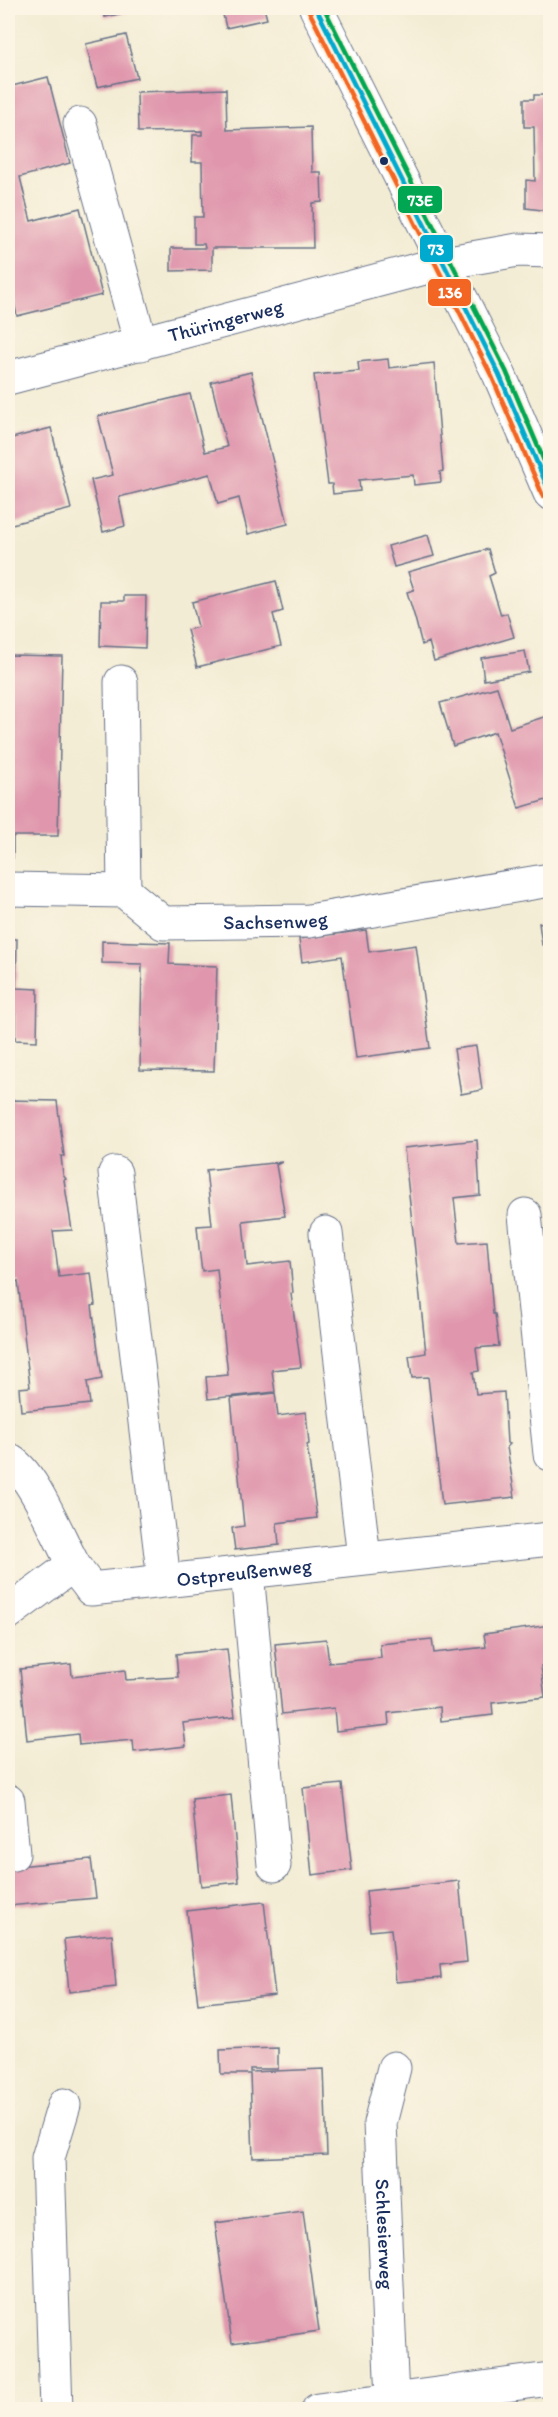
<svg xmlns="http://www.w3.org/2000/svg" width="558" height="2417" font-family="Itim,sans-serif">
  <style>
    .building { fill: #e097ad }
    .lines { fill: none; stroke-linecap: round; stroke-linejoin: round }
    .minor-casing { stroke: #677187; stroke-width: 35 }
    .minor { stroke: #fff; stroke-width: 33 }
    .bus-1-casing { stroke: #fcf5e5; stroke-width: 9 }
    .bus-2-casing { stroke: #fcf5e5; stroke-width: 9 }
    .bus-3-casing { stroke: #fcf5e5; stroke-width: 9 }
    .bus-1 { stroke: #00a9ce; stroke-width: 4.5 }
    .bus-2 { stroke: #f26522; stroke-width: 4.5 }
    .bus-3 { stroke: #00a651; stroke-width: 4.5 }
    .bus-dot { fill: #1b2f5e; stroke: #fcf5e5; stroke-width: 2 }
    .labels { text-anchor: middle; stroke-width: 4.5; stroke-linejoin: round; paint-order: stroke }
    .street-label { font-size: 20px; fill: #1b2f5e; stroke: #fcf5e5 }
    .line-badge { stroke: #fcf5e5; stroke-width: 2 }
    .badge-label { font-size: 16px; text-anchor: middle; font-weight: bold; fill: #fff }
  </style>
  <rect width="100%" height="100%" fill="#fcf5e5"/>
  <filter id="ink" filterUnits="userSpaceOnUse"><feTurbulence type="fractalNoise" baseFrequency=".0167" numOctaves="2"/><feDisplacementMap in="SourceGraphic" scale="12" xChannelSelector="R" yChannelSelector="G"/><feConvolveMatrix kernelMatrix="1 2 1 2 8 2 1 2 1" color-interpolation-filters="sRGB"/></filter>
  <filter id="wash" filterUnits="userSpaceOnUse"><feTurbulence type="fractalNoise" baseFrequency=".008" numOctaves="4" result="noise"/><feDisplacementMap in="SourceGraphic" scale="24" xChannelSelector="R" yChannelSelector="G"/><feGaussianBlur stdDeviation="1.35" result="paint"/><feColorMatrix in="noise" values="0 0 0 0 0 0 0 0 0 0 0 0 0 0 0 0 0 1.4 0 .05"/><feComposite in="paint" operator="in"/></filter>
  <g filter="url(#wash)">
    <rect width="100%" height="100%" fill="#f3ecd4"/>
    <g id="blocks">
      <!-- building -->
      <path class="building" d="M103 8H146L105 17Z
        M232 8H264L267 19 226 28 222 10Z
        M126 35 137 78 97 87 86 44Z
        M48 77 70 163 20 177 25 198 31 221 80 208 102 295 17 316 8 275V87Z
        M226 89 227 130 311 127 312 172H321L322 202 312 203 313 248H212V270L171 271V248H205L204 244H194V217H203L202 162H192L193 135H202V131L138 132 137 92Z
        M534 95H550V211L526 208V180L535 181 534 127H524V99H534Z
        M388 359 389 368 434 363 443 471 440 472 441 482 414 485 413 475 359 480 360 491 333 494 332 484H328L314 375 359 371 358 362Z
        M251 372 288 524 248 534 239 498 218 504 210 474 119 497 125 526 103 532 91 480 113 475 98 416 190 394 205 452 227 447 211 382Z
        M51 428 71 509 8 525V439Z
        M428 535 434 556 394 567 388 546Z
        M488 549 495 573 489 576 501 615 507 613 514 637 434 661 429 642 422 645 415 618 407 592 414 590 408 572Z
        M276 581 283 611 273 614 281 646 197 667 187 630 198 627 192 602Z
        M124 596H146L145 648 100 646 101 601H124Z
        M525 651 529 672 484 680 481 658Z
        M8 655 62 656 58 836H13V858L8 857Z
        M497 687 510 728 550 715V799L519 808 495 732 453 746 440 703Z
        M550 922V944L542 945 539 923Z
        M366 930 369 952 416 945 430 1048 356 1058 342 956 302 962 299 939Z
        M8 939H17L16 988 38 989 37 1041 15 1040V1014H8Z
        M102 941 170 943 169 964 217 966 214 1071 140 1070 142 964 102 963Z
        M476 1046 482 1090 461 1094 454 1049Z
        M8 1100 57 1101 64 1156H61L63 1175 66 1179 64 1180 72 1230 53 1231 59 1277 91 1273 95 1305 92 1306 102 1379 87 1382 90 1404 21 1411 19 1388 30 1387 18 1281 8 1282V1260H11L8 1237Z
        M477 1140 480 1195 454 1198 459 1243 487 1241 493 1314H495L499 1346 476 1348 479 1371 473 1372 476 1394 504 1392 507 1443 510 1444 507 1447 515 1497 442 1505 428 1377 412 1378 409 1356 426 1353 404 1148Z
        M282 1162 276 1165 285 1216 243 1221 247 1266 290 1261 293 1293 291 1294 301 1367 272 1370 275 1392 208 1399 206 1377 228 1375 217 1269 202 1271 199 1248 197 1226 212 1225 206 1170Z
        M275 1393 278 1416 306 1412 309 1444 307 1445 317 1518 277 1523 279 1545 235 1550 232 1528 244 1526 231 1398Z
        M550 1625V1665L541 1666 545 1697 492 1703 493 1715 441 1721 440 1707 388 1713 389 1725 336 1731 334 1708 282 1714 275 1644 326 1639 329 1663 381 1658 380 1644 432 1639 434 1653 486 1647 484 1634Z
        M227 1649 235 1717 183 1723 186 1746 134 1752 133 1740 79 1745 78 1734 27 1740 20 1669 71 1664 72 1676 125 1670 126 1680 178 1677 176 1654Z
        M342 1784 352 1870 312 1875 303 1788Z
        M231 1795 239 1882 201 1886 192 1799Z
        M91 1859 96 1898 8 1906V1867Z
        M459 1881 467 1962 440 1965 441 1978 396 1982 391 1929 370 1931 366 1891Z
        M264 1902 275 1995 198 2004 187 1911Z
        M112 1934 116 1987 69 1992 64 1939Z
        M278 2048V2069H250V2072L324 2069 327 2155 253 2158 250 2074H221L220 2050Z
        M303 2211 319 2331 232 2343 215 2223Z"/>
    </g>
  </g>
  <g filter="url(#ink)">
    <use href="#blocks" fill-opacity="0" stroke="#677187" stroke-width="1.5"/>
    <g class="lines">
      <!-- minor casing -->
      <g class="minor-casing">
        <g id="minor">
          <path d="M316 8 499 374 550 493"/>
          <path d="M80 124 141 344"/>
          <path id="s1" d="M8 378 443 263 518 250 550 251"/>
          <path d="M121 682 124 891"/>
          <path id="s2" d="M8 889 124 891 163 923 309 921 550 880"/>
          <path d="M115 1173 164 1580"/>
          <path d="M525 1215 550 1454"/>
          <path d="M326 1233 364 1558"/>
          <path id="s3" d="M8 1460C32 1470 58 1537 72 1562 77 1572 85 1580 91 1589L550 1539"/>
          <path d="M247 1572 274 1865"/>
          <path d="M8 1613 73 1565"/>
          <path d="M8 1801 13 1854"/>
          <path id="s4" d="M394 2068 380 2123 392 2400 550 2379"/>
          <path d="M56 2410 48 2158 64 2105"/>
          <path d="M318 2410 392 2400"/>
        </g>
      </g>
      <!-- minor -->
      <use href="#minor" class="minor"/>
      <!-- bus-1 casing -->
      <g class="bus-1-casing">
        <path id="bus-1" d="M316 8 499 374 550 493"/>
      </g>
      <!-- bus-2 casing -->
      <g class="bus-2-casing">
        <path id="bus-2" d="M309 11 492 377 543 496"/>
      </g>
      <!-- bus-3 casing -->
      <g class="bus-3-casing">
        <path id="bus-3" d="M324 8 506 371 550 475"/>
      </g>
      <!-- bus-1 -->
      <use href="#bus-1" class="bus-1"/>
      <!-- bus-2 -->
      <use href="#bus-2" class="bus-2"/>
      <!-- bus-3 -->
      <use href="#bus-3" class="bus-3"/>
    </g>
  </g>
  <!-- markers -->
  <circle class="bus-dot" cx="384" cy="161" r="5"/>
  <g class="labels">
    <!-- street labels -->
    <g class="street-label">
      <text dy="7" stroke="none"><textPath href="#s1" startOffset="225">Thüringerweg</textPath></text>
      <text dy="7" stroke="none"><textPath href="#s2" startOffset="279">Sachsenweg</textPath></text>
      <text dy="7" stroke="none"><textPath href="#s3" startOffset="309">Ostpreußenweg</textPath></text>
      <text dy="7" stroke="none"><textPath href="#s4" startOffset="168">Schlesierweg</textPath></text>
    </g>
  </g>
  <g class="line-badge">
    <rect x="397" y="185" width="46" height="29" rx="6" fill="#00a651"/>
    <rect x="419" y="234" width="35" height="29" rx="6" fill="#00a9ce"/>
    <rect x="427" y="278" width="45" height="29" rx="6" fill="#f26522"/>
  </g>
  <g class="badge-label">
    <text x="420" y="206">73E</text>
    <text x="436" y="255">73</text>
    <text x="450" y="298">136</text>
  </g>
  <!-- margin -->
  <rect width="558" height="2417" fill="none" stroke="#fcf5e5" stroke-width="30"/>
</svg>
